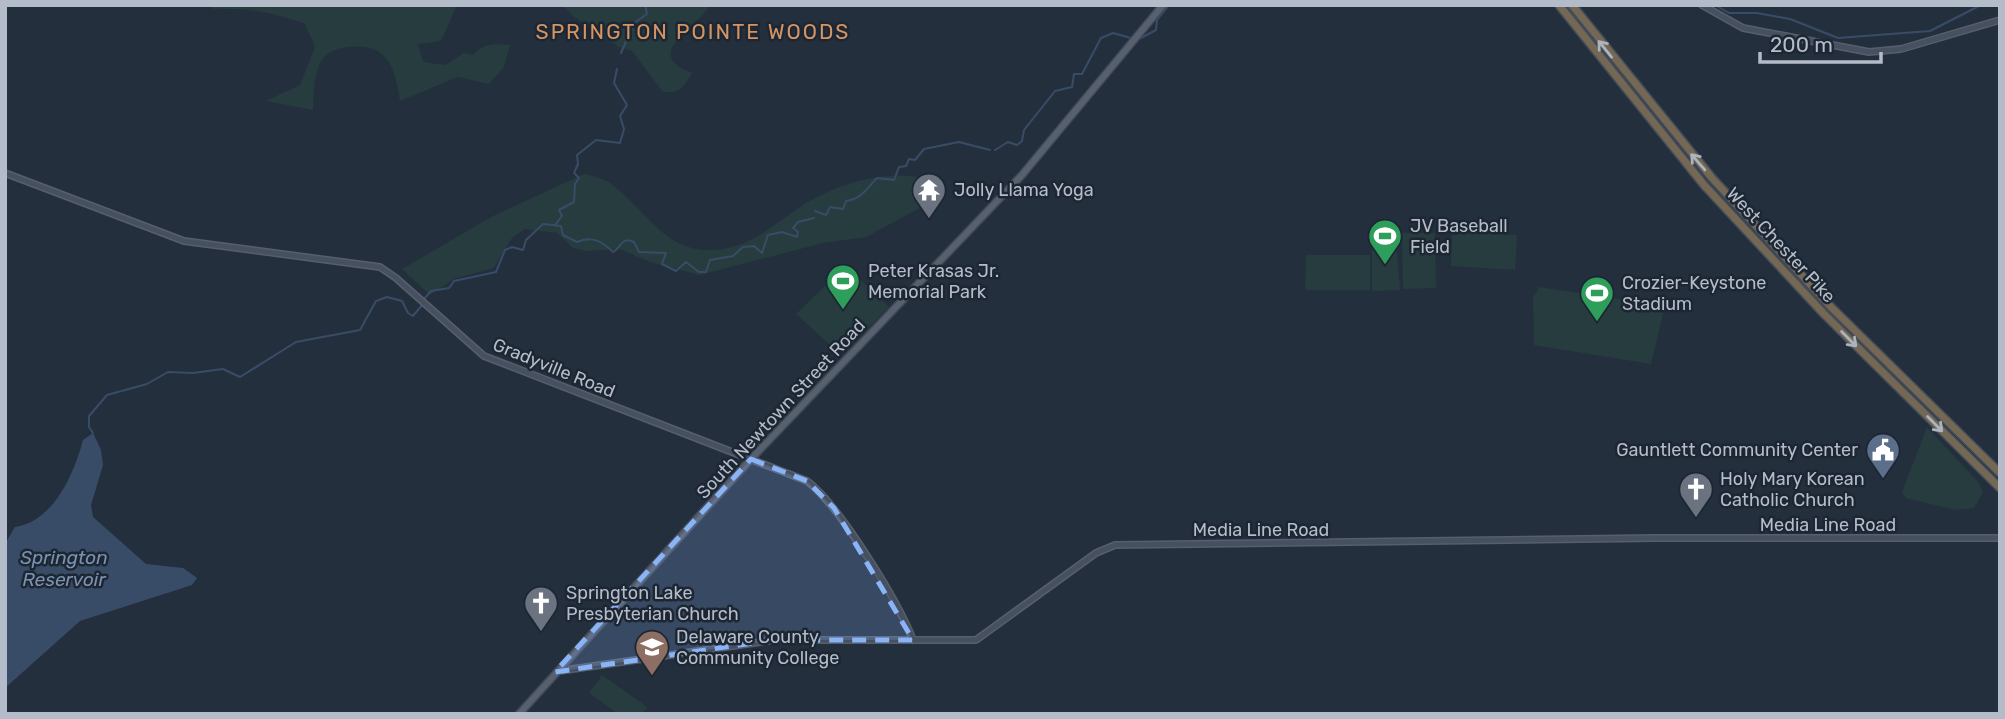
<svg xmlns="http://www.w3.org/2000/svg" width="2005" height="719" font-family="Rubik,sans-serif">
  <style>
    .green { fill: #263c3f }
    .water { fill: #394c67 }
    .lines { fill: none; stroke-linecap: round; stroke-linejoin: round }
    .stream { stroke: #394c67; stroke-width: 2 }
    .secondary-casing { stroke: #565f6c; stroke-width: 8 }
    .primary-casing { stroke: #414a57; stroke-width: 9 }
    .highway-casing { stroke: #434c59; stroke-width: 10 }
    .secondary { stroke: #465061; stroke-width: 5 }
    .primary { stroke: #56606e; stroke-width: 6 }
    .highway { stroke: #746855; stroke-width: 7 }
    .oneway { stroke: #aeb4bd }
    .marked { fill: #8ab4f8; fill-opacity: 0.2; stroke: #8ab4f8; stroke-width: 5; stroke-dasharray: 14 9; stroke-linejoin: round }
    .labels { text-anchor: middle; stroke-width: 5; stroke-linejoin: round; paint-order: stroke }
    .poi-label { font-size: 18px; fill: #b4bcc9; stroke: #1d2633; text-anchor: start }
    .street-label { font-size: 18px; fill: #b4bcc9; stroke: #1d2633 }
    .water-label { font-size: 19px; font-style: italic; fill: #7c92b1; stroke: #1d2633 }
    .quarter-label { font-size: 21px; letter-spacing: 2px; fill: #d59563; stroke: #1d2633 }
  </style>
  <rect width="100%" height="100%" fill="#242f3e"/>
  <!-- green -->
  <path class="green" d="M212 5H457L441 41 418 44 423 62 445 65 464 53 473 55C485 42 494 44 510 45L504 67 489 84 458 77 400 101C395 67 388 43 349 47 341 47 330 51 324 57 313 71 314 94 313 110L266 101 300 85 315 47 305 24C274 12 247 8 214 9Z
    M563 5H710C698 27 640 54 692 73 684 87 680 94 663 92L632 51 619 47 573 16Z
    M584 174C593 176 603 178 610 183 643 206 663 251 710 250 749 249 770 227 800 207 833 185 884 169 923 178L931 191V202L866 237 823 243 700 275 650 262 620 249 587 251 573 248 557 233 525 229 512 238 494 268 454 279 430 295 402 269 493 216Z
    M1452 232 1517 235 1515 270 1451 266Z
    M1402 233H1435L1436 288 1403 289Z
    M1396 241 1400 290 1372 291V242Z
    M1306 255H1370V290H1305Z
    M846 266 889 307 846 351 835 342 831 346 796 314Z
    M1539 287 1665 306 1651 364 1534 345 1533 298Z
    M1927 427 1979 483 1983 492 1974 508 1956 510 1906 498 1902 492Z
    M602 675 647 707 642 714H618L589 693Z"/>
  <!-- water -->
  <path class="water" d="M93 433 101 450 103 465 91 505 93 517 146 564 183 568 197 578 192 585 80 621 5 688V544L15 527C54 521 74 474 83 440Z"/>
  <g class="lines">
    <!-- stream -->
    <path class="stream" d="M1715 5 1729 13H1757L1790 19 1838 38 1930 31 1981 5
      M1139 39 1156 30 1157 20 1169 5
      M621 53 634 23 647 14 645 5
      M995 150 1008 142 1017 145 1022 141 1024 130 1055 91 1072 87 1074 74H1082L1101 38 1113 33 1131 38
      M815 211 826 215 830 207 843 209 846 201C862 199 867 188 877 178L894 180 899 167 906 166 909 159 915 160 924 149 959 142 990 150
      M555 225 562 216 559 210 574 202 575 184 579 178 574 173 578 164 577 155 596 140 620 143 624 129 620 116 627 105 614 83 617 69
      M424 299 431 291 449 288 454 281 496 272 505 250 512 247 523 250 526 240 543 224 561 226 563 235 577 242C592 235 603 242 613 252 622 248 620 236 634 242L639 252 666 253 662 264 676 271 686 262 699 272H706L710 260 733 256 743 247 754 246 762 253 768 235 782 232 797 237 798 232 793 228 798 222 814 218
      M93 433 89 427V416L107 395 147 384 168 372 193 373 223 369 240 377 296 342 360 330 376 301 387 297 402 301 408 313 413 316 422 305"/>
    <!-- secondary casing -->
    <g class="secondary-casing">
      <path id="secondary" d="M1702 5 1743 28 1869 52 1901 49 2000 20
        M5 173 184 241 380 267 396 278 484 356 807 481C839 505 898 601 913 640
        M559 671 774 640H976L1096 553 1115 545 1656 538H2000"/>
    </g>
    <!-- primary casing -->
    <g class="primary-casing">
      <path id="primary" d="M519 714 751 459 1022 175 1163 5"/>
    </g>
    <!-- highway casing -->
    <g class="highway-casing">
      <path id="highway" d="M1559 5 1704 185 1824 314 2000 488
        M1572 5 1712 178 1831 307 2000 473"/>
    </g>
    <!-- secondary -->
    <use href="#secondary" class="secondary"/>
    <!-- primary -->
    <use href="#primary" class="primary"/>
    <!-- highway -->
    <use href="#highway" class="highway"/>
  </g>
  <!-- one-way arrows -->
  <defs><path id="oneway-shaft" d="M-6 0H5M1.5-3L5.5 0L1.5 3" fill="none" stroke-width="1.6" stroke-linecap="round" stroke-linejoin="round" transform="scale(1.75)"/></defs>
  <g class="oneway">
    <use href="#oneway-shaft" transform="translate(1605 49) rotate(-129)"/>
    <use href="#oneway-shaft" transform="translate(1698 162) rotate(-131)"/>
    <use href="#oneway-shaft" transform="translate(1849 339) rotate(45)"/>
    <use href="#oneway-shaft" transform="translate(1935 424) rotate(45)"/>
  </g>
  <!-- marked area -->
  <path class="marked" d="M751 459 807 481 834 508 913 640H774L555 672Z"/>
  <!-- icons -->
  <defs>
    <g id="temple-pin" transform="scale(1.75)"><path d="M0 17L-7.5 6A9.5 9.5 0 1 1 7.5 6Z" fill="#6b7280" stroke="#1d2633"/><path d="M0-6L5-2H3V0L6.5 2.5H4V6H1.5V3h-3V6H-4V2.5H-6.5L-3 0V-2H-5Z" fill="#fff"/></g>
    <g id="stadium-pin" transform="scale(1.75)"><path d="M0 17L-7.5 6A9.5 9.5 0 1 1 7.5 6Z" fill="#2e9e5b" stroke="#1d2633"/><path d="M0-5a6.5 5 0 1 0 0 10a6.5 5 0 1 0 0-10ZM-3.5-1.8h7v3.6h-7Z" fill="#fff"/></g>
    <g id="civic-pin" transform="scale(1.75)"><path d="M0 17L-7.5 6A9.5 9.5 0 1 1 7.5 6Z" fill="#5c6f8a" stroke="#1d2633"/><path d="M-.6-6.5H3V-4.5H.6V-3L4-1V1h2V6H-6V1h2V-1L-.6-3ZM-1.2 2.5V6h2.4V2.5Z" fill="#fff"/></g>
    <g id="church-pin" transform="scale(1.75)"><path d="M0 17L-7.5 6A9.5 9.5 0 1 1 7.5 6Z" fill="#6b7280" stroke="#1d2633"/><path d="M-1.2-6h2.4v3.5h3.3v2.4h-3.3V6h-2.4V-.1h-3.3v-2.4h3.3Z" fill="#fff"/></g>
    <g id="university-pin" transform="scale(1.75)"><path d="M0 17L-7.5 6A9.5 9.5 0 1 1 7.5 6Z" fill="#8d6e63" stroke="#1d2633"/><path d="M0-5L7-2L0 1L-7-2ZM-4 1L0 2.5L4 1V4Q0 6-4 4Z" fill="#fff"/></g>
  </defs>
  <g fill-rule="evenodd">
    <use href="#temple-pin" x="929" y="190"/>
    <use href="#stadium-pin" x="1385" y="236"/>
    <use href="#stadium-pin" x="843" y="281"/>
    <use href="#stadium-pin" x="1597" y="293"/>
    <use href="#civic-pin" x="1883" y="450"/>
    <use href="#church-pin" x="1696" y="489"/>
    <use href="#church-pin" x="541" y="603"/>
    <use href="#university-pin" x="652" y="647"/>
  </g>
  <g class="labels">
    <!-- poi labels -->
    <g class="poi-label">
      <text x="954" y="196">Jolly Llama Yoga</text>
      <text x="1410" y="232">JV Baseball<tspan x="1410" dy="21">Field</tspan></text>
      <text x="868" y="277">Peter Krasas Jr.<tspan x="868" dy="21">Memorial Park</tspan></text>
      <text x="1622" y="289">Crozier-Keystone<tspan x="1622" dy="21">Stadium</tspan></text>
      <text x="1858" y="456" text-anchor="end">Gauntlett Community Center</text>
      <text x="1720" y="485">Holy Mary Korean<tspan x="1720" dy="21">Catholic Church</tspan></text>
      <text x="566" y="599">Springton Lake<tspan x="566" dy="21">Presbyterian Church</tspan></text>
      <text x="676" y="643">Delaware County<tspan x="676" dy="21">Community College</tspan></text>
    </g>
    <!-- street labels -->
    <g class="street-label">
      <text transform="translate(1781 245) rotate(47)" y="6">West Chester Pike</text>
      <text transform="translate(554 368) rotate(22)" y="6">Gradyville Road</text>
      <text transform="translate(781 409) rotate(-47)" y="6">South Newtown Street Road</text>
      <text x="1828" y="531">Media Line Road</text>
      <text x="1261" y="536">Media Line Road</text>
    </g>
    <!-- water labels -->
    <g class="water-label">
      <text x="64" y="564">Springton<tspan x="64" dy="22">Reservoir</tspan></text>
    </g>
    <!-- quarter labels -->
    <g class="quarter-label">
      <text x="693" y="39">SPRINGTON POINTE WOODS</text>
    </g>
  </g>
  <!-- border -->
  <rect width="2005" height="719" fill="none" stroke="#b4bcc9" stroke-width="14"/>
  <!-- scale -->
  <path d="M1760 52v10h121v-10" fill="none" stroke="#b4bcc9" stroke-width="3.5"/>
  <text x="1770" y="52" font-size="21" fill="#b4bcc9" stroke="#1d2633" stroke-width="5" paint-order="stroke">200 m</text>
</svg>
